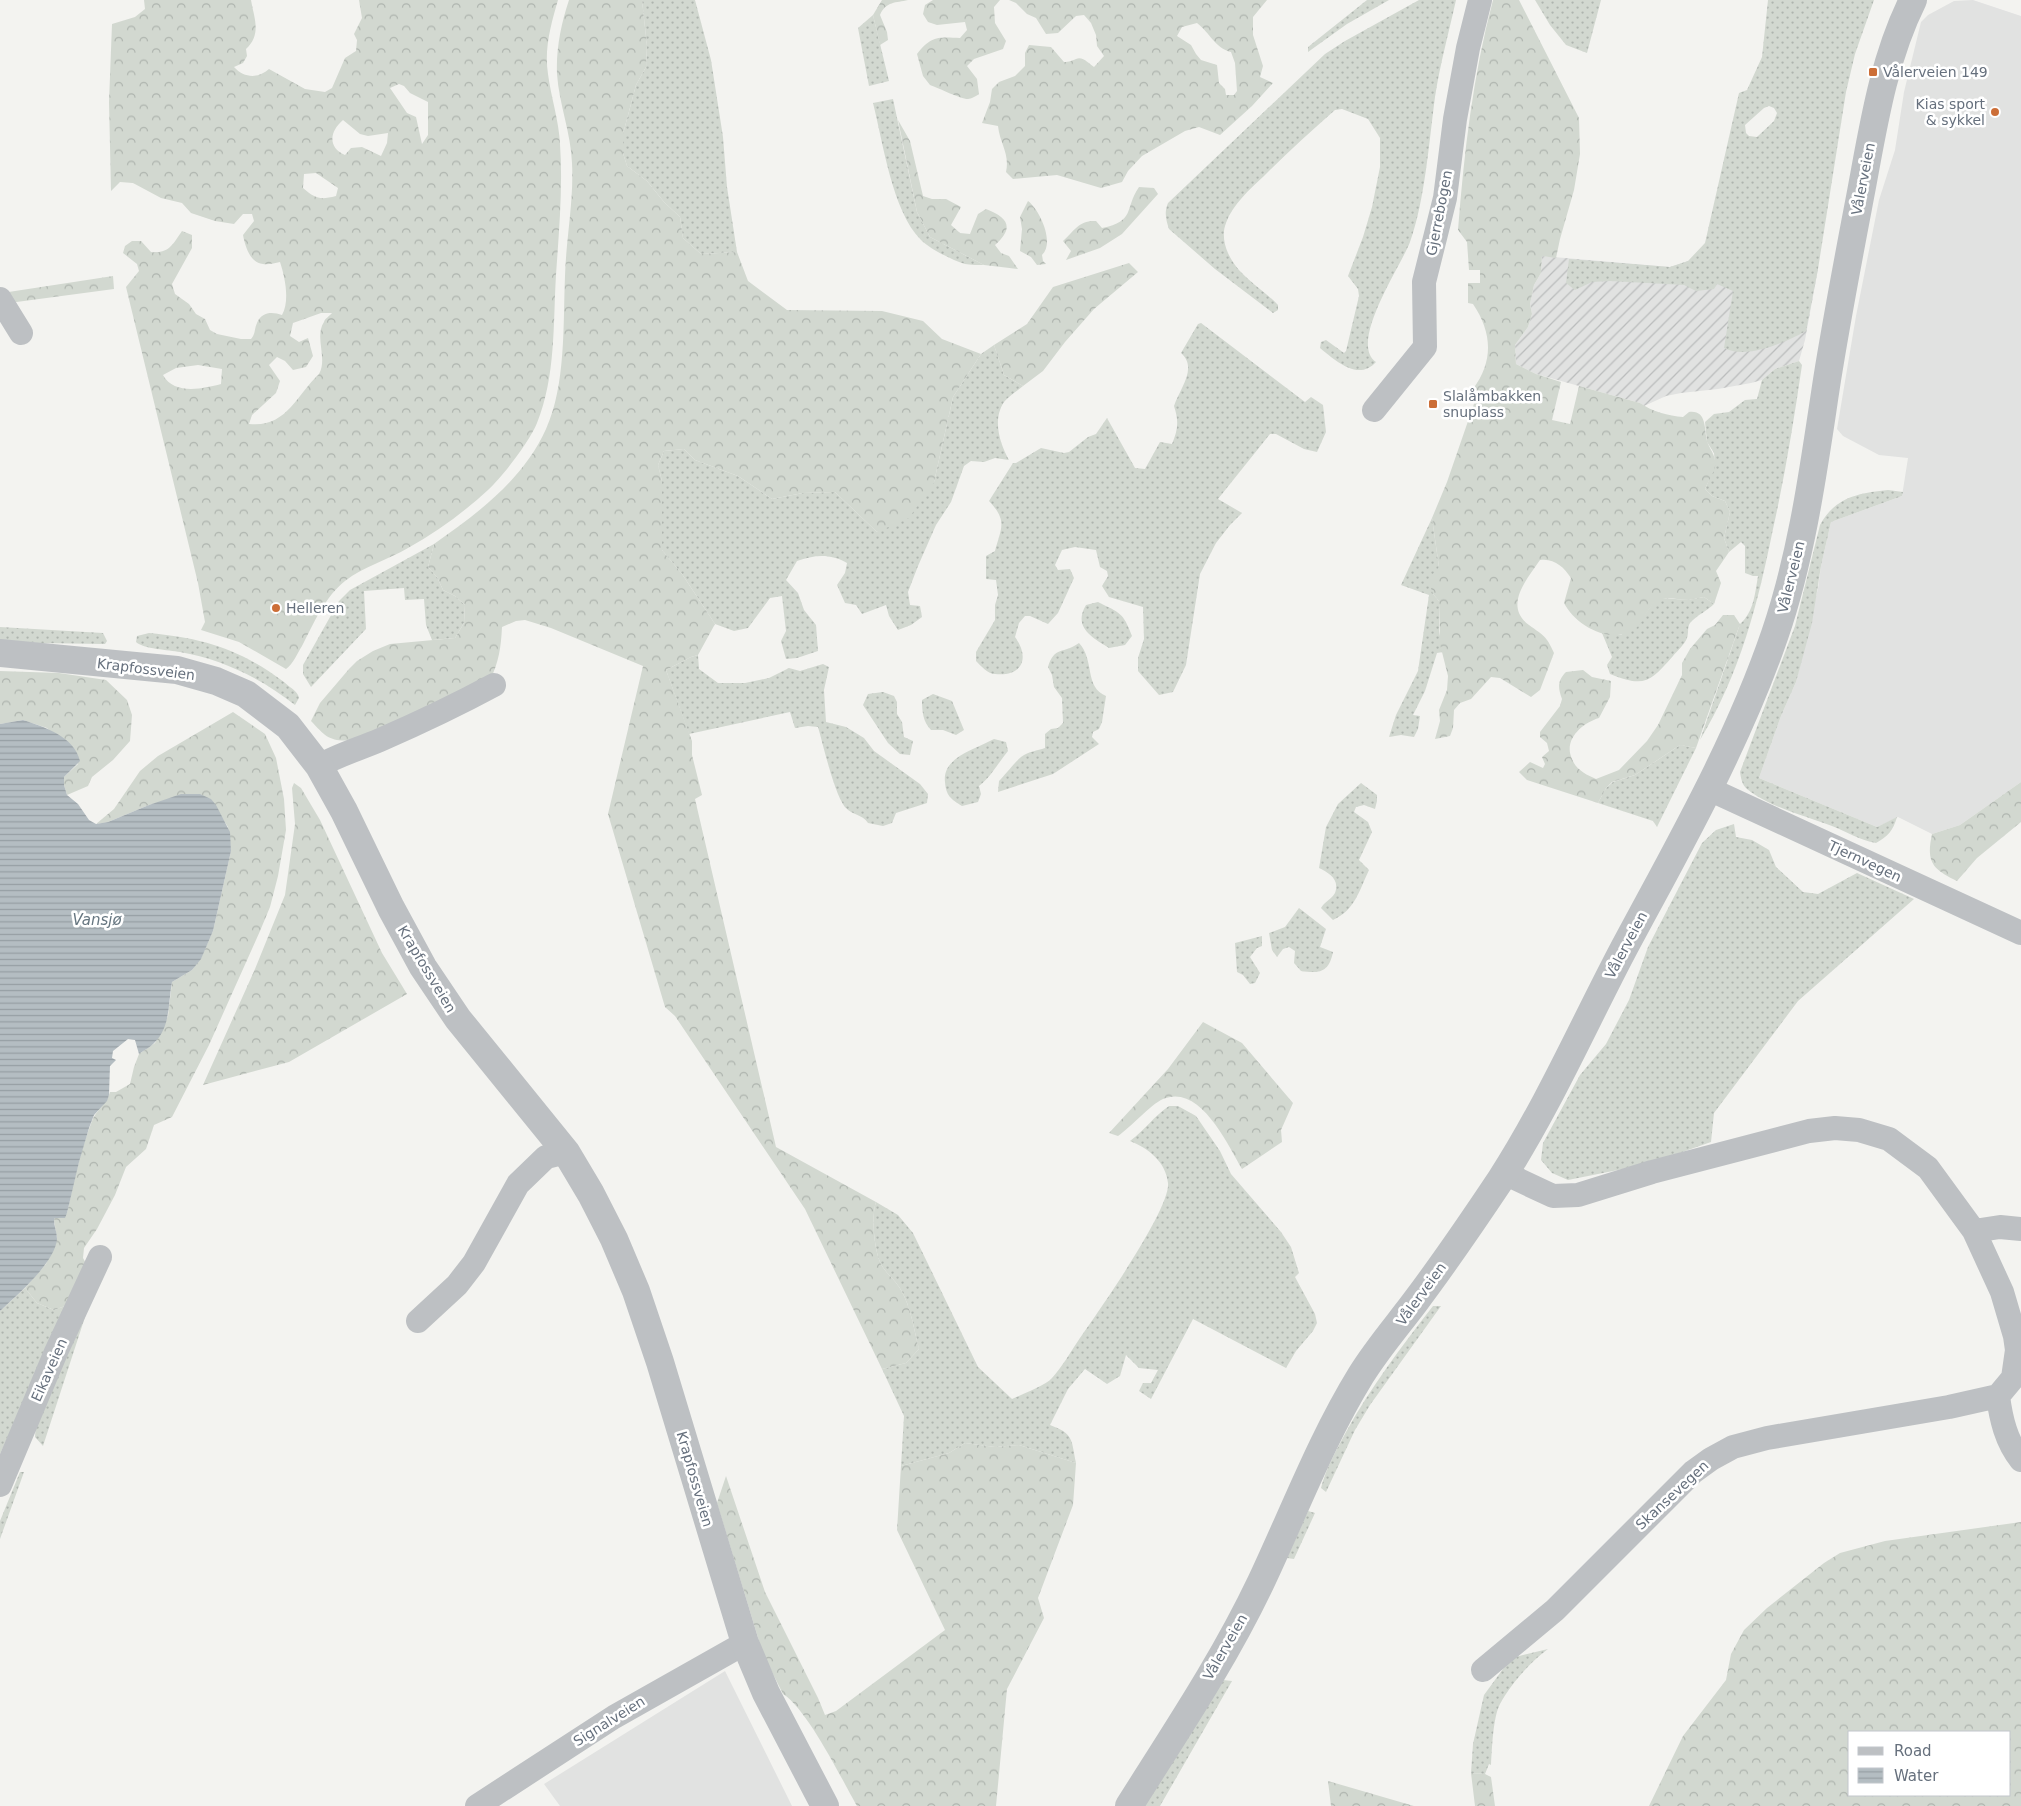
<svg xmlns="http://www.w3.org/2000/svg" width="2021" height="1806" font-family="'DejaVu Sans',sans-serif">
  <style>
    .built { fill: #e1e2e1 }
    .industrial { fill: url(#industrial-furrows) }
    .grass { fill: url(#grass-dots); fill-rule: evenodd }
    .forest { fill: url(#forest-crowns); fill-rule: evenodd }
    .water { fill: url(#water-rules) }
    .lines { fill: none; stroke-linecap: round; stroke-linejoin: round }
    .minor { stroke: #bdc0c3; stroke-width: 24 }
    .tertiary { stroke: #bdc0c3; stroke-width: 28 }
    .poi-dot { fill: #cc6e37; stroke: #fff; stroke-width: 2 }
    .labels { text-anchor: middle; stroke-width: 5; stroke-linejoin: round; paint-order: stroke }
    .poi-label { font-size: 14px; fill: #66707d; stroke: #fff; text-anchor: start }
    .street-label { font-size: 14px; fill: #66707d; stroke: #fff }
    .water-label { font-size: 15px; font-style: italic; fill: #677781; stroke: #fff }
  </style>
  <defs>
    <pattern id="industrial-furrows" width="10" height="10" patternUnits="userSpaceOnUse" patternTransform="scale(1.25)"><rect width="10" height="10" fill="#e1e2e1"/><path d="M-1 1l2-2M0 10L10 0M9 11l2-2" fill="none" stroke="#babcbc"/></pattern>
    <pattern id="grass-dots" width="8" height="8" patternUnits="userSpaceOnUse" patternTransform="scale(1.25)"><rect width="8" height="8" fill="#d2d8d0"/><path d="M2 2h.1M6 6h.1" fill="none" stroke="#aeb4ae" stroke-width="1.8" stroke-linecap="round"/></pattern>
    <pattern id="forest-crowns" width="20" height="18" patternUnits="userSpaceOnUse" patternTransform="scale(1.25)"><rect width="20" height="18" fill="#d2d8d0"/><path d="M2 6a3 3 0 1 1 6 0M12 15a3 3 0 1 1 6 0" fill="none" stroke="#aeb4ae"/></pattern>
    <pattern id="water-rules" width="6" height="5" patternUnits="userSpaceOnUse" patternTransform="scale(1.25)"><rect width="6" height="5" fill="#b4bdc2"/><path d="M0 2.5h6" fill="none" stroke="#969ea3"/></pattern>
  </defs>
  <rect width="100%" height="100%" fill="#f3f3f0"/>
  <!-- built -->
  <path class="built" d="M1973 0 2021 16V782L1960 825 1932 834 1898 817 1877 827 1759 778 1781 716 1796 682 1818 588 1821 566 1831 522 1902 496 1908 458 1879 455 1843 436 1837 429 1856 316 1879 200 1895 150 1904 92 1921 22 1928 15 1954 1Z
    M725 1671 792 1806H560L544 1784Z"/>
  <!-- industrial -->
  <path class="industrial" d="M1542 256 1670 267 1688 261 1818 269 1805 340 1799 361 1775 369 1762 380 1751 383 1718 389 1681 393 1666 396 1644 406 1640 403 1536 374 1516 364 1515 345 1528 327 1532 314 1530 304 1534 285 1541 273Z"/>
  <!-- grass -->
  <path class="grass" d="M642 0H695L711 60 723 137 727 187 737 252 701 254 683 238 680 217 664 202 647 181 627 166 623 153V134L636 85 646 67 647 46Z
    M1367 0H1389L1347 24 1308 52V47Z
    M1419 0H1456C1449 32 1440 64 1435 97 1429 142 1425 200 1410 242 1401 266 1348 343 1376 362 1358 382 1335 360 1320 348L1321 342 1326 340 1344 353 1346 351 1359 296 1358 289 1348 276 1363 237 1372 207 1380 167V138L1368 119 1342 109 1335 110C1310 132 1287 153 1264 176 1250 189 1232 205 1226 223 1222 233 1224 244 1228 253 1238 276 1262 288 1278 305V310L1273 313 1215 269 1169 229C1166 220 1164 212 1168 203L1325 54 1345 41Z
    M1535 0H1601L1587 53 1566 45 1550 25Z
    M1768 0H1874L1855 54 1846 92 1818 269 1806 331C1786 342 1747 360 1724 348L1733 291 1717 284 1714 289 1696 291 1684 285 1610 281 1592 282 1575 290 1566 283 1569 259 1670 267 1688 261 1705 243 1739 93 1747 90 1762 57ZM1769 106 1774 108 1777 113 1774 121 1757 137 1749 136 1746 133 1745 125 1764 108Z
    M873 15 889 81 869 86 858 28Z
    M893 99 917 212 930 237 984 265C978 265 970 265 965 264 952 260 930 249 921 240 892 211 883 142 873 103Z
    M1201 323 1305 402 1311 397 1323 405 1326 432 1317 452 1304 449 1276 434H1270L1218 499 1242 513 1230 525 1216 543 1200 574 1186 665 1173 692 1159 695 1138 671V658L1144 639 1143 607 1109 597 1102 586 1108 576 1107 571 1100 567 1096 550 1075 547 1062 550 1055 565 1058 570 1070 569 1074 578 1058 613 1048 624 1030 616H1025L1019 623 1015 637C1030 657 1023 677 995 674 988 674 981 666 976 661V652L995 620V605L998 595 996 580 986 579V556L995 551C1001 528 1008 521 989 501L1013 463H1016L1041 448 1064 453 1069 452 1088 437 1096 434 1107 418 1135 468 1145 469 1160 442 1172 444C1178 430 1179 421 1174 406 1180 388 1198 368 1181 353L1198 324Z
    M994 345 1004 375 1023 386C1017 391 1009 396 1004 402 992 420 1000 444 1009 460L995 458 984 462 971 461 964 466 951 502 936 525 918 566 908 592 910 605 920 606 922 617 911 625 898 630 889 616 886 605 862 614 856 605 845 603 837 585 845 573 847 563C830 553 814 555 797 561L786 580 798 593 804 610 816 625 818 651 797 658 786 659 781 641 786 631 782 596 770 598 748 628 734 631 715 624 682 574 662 550V481L658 465 664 451 684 449 695 460 738 476 772 499 803 493 835 492 877 532 934 482 953 397 981 354Z
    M1799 361 1802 365C1794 420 1785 475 1773 529 1758 603 1740 674 1700 740L1740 624C1754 612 1755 593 1758 576H1753L1745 573V546L1741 542 1729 552 1724 538 1730 512 1725 501 1712 496 1705 489 1715 466 1714 453 1707 442 1705 422 1714 414 1729 412 1745 400 1757 399 1762 380 1775 369Z
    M1888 490 1903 492 1902 496 1831 522 1821 566 1812 623 1796 682 1781 716 1759 778 1877 827 1897 817C1893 831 1888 836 1876 843 1860 840 1847 832 1832 826 1806 816 1769 807 1747 789 1742 785 1741 778 1740 772L1795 626 1820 525C1835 497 1859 493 1888 490Z
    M1432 518 1439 567 1433 594 1439 601V631L1443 652 1437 653 1425 691 1413 715 1420 716 1418 729 1414 737 1401 735 1389 737 1396 715 1418 671 1429 595 1401 585Z
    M434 544 428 567 437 577 443 590 455 596 465 605 464 623 455 638 432 640 426 625 424 599 405 600 404 588 364 591 366 629 311 687 303 674V665L339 601 350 590Z
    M1704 597 1714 604C1707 611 1697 615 1690 623 1687 628 1689 632 1687 638 1685 644 1677 651 1673 656 1650 682 1645 688 1610 674L1607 665 1612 657 1602 633 1621 635 1644 616 1653 603 1661 598 1689 600Z
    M1098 602C1120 613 1123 612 1132 636L1125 645 1109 648C1091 637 1073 627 1086 605Z
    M0 627 103 633 107 641 105 644 37 643 0 640Z
    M149 633C203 638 240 649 284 682 289 687 298 691 299 698L295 705C262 679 222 659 180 652 169 650 143 649 136 642L137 636Z
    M1079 643C1095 660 1084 687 1106 696L1102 722 1099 729 1093 732 1092 737 1099 744 1053 774 998 792 999 781C1005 775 1016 761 1021 757 1029 751 1037 751 1045 748V734L1051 729 1058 728 1063 723 1062 698 1054 687 1052 675 1048 667C1054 646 1064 654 1079 643Z
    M698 655 699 669 718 683H745L769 678 789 668 800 671 823 664 829 667 824 690 826 722 846 727 864 738 874 751 920 784 928 794 927 803 896 813 892 823 883 826 868 823C862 814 852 815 846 808 835 797 823 744 818 727L808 726 795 728 790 712 689 734 666 670 691 657Z
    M883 692 894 696 897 702V714L902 722 904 737 913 741 910 755 900 754 888 743 863 705 868 694Z
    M933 694 952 701 964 730 956 735 943 730H931C923 722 922 711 922 700Z
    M994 739 1006 742 1008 751C998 763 991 777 979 786L981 794 978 802 962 806C951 799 946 796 945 782 942 757 976 749 994 739Z
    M1680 745 1696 748 1657 827 1653 821 1598 803 1606 788 1613 782 1635 775Z
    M1361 783 1377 795V801L1375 809 1364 805 1356 807 1354 812 1368 822 1372 832 1359 860 1369 870C1359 891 1355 910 1333 920L1321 908C1324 902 1332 899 1335 893 1340 879 1329 873 1319 868L1326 827 1338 804Z
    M1734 824 1736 837 1752 840 1769 850 1776 867 1803 892 1818 894 1857 873 1914 899 1798 1001 1714 1113 1711 1142 1648 1164 1568 1180 1552 1173 1541 1160 1543 1143 1580 1075 1606 1044 1629 1000 1648 947 1702 843 1716 830Z
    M1299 908 1326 929 1320 947 1333 952C1329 972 1320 974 1301 971L1294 963 1295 951 1289 947 1283 949 1277 957 1272 950 1269 933 1285 927Z
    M1262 936V946L1257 948 1250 957 1260 973 1255 983 1250 984 1243 975 1237 972 1235 943Z
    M1169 1106H1178L1196 1116 1220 1151 1231 1174 1281 1232 1291 1247 1299 1273 1295 1277 1315 1314 1317 1323 1313 1331 1296 1351 1286 1368 1193 1319 1151 1399 1139 1391 1143 1383H1151L1158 1370 1139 1368 1126 1355 1120 1376 1107 1384 1085 1369 1068 1389 1050 1425C1074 1434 1071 1439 1076 1463L1019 1445 995 1447 965 1443 949 1453 901 1466 904 1416 882 1369 906 1363 919 1349C914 1330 911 1307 901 1290 896 1281 887 1274 882 1266 874 1253 871 1216 876 1202L898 1215 913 1233 978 1367 1012 1399C1022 1394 1045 1386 1052 1378 1062 1367 1070 1353 1078 1341 1096 1315 1171 1209 1168 1183 1166 1162 1148 1148 1130 1141 1145 1130 1154 1116 1169 1106Z
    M25 1288 37 1303 54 1310 68 1305 0 1454V1311Z
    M1433 1306H1441L1370 1405 1355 1430 1326 1492 1321 1488C1326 1468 1336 1451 1346 1432 1371 1387 1401 1347 1433 1306Z
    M86 1314 43 1446 35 1437 36 1422Z
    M20 1472H24L0 1539V1521Z
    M1308 1511 1315 1513 1294 1559 1287 1558Z
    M1548 1649C1530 1662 1511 1684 1500 1704 1493 1717 1492 1749 1491 1765L1489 1764 1485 1774 1471 1773 1473 1744 1484 1695 1511 1658Z
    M1223 1680 1232 1681 1160 1806H1144Z"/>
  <!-- forest -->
  <path class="forest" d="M144 0H251C254 18 262 34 246 49L247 56 243 63 234 67C244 78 258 79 269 69L305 89 325 92 332 88 345 58 356 51 357 40 354 34 362 18 359 0H558C551 24 544 49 548 74 551 97 559 121 560 144 563 187 559 231 556 275 553 324 556 376 537 423 530 441 503 476 488 490 464 512 437 532 408 548 388 560 364 566 345 581 324 598 314 623 302 646 297 654 293 664 286 669L239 642 201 630 205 622 198 583 126 287 139 271 137 264 123 253 125 246 132 241H141L151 252C169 254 173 244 182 231L192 235V248L172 284 175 294 189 304 196 314 205 319 210 330 217 334 241 339H251C256 333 254 329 257 323 262 311 273 312 282 315 290 301 285 277 280 262 275 263 268 265 263 264 250 263 245 246 243 235L254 221 252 214H243L234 224 215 221 191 213 182 203 161 198 133 183 120 182 111 191 109 102 112 24 135 17 145 9ZM399 84 404 86 410 93 428 102V135L422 144 416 117 407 113 390 88ZM343 120 360 134 368 136 388 133 387 143 381 156 362 147 351 148 345 155C327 147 330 131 343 120ZM316 173 338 188 336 196C320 200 316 199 303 188L304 174ZM321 313H332C330 316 325 318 324 322 314 337 328 358 319 374 296 396 286 428 249 424L252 415 276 393 280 381 269 365 277 357 285 361 293 370 306 367 313 356 308 338 299 342 290 336 293 323ZM198 365 222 369 221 384C202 389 174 395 163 375L176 368Z
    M569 0H642L647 46 646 67 636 85 623 134V153L627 166 647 181 664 202 680 217 683 238 701 254 737 252 748 281 787 310 882 311 923 321 942 339 981 354 953 397 934 482 909 518 877 532 835 492 803 493 772 499 738 476 695 460 684 449 664 451 658 465 662 481V550L682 574 715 624 698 655 691 657 666 670 692 741V755L702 795 695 799 776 1147 876 1202C871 1216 874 1253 882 1266 887 1274 896 1281 901 1290 911 1307 914 1330 919 1349L906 1363 882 1369 805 1209 675 1016 665 1007 608 814 643 666 551 628 525 620 516 621 502 627C501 647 499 662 490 680L355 740C330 742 327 738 311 721L320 703 349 669 357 661 373 651 390 644 455 638 464 623 465 605 455 596 443 590 437 577 428 567 434 544C478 513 523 480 546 429 566 385 563 324 565 276 566 239 574 201 572 163 571 133 559 104 557 74 556 49 561 24 569 0Z
    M882 0H908C896 3 886 1 880 15L887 32 888 40 880 45 873 15Z
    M933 0H1000L994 7 995 23 1006 41 1003 49 974 59 967 66 977 79 979 94C976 96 971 99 968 99 960 99 939 88 930 85L923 76 917 54C931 36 938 37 960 38L967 30 965 22 937 25 928 22 923 14 925 5Z
    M1009 0H1267L1253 17V35L1263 66 1260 77 1273 83 1252 106 1220 135 1199 127 1185 131 1142 156 1128 171 1122 182 1101 188 1057 175 1013 179 1006 172C1010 154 1000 144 998 126L982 123 990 102 992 89 999 82 1015 76 1025 66V53L1029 45 1051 47 1064 62C1070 62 1071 61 1076 59 1083 56 1089 64 1094 67L1104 56 1097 46 1096 35 1091 23 1084 15 1076 16 1058 33 1046 34 1036 18 1027 14 1016 3ZM1197 23C1210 33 1215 48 1231 52L1235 63 1237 91 1234 95H1226L1225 89 1219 83 1217 65 1201 60 1196 54 1191 45 1177 36 1182 27Z
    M1493 0H1519L1579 118 1580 154 1574 190 1560 239 1556 258 1542 256 1541 273 1534 285 1530 304 1532 314 1528 327 1515 345 1516 364 1536 374 1561 382 1552 420 1570 424 1579 386 1640 403C1651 411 1669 416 1683 417L1689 412C1707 410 1704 428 1707 441 1710 450 1717 457 1715 467 1713 474 1708 482 1705 489L1712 496 1725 501 1730 512 1724 538 1729 552 1716 571 1721 583 1714 604 1704 597C1699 598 1694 599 1689 600 1680 600 1666 596 1659 600 1647 606 1645 621 1635 629 1611 646 1575 625 1564 603L1571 578C1564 567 1554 558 1540 560 1527 579 1503 606 1529 625 1544 636 1546 635 1554 653L1540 690 1531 697 1500 678 1491 677 1471 699 1460 703 1454 710 1453 728 1450 736 1435 739 1440 721 1439 710 1447 690 1448 676 1440 644 1439 601 1433 594 1428 580 1439 567 1432 518 1447 482 1476 398 1473 389C1494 361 1492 332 1473 304L1468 303V283H1480V270H1469L1467 242 1458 230C1464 152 1473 75 1493 0Z
    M898 120 910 141 923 196 932 199H946L961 207 951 225 960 233 970 234 978 214 986 209C1009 218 1014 228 995 245L1001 253 1009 256 1018 269 984 265 930 237 917 212Z
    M1139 187 1154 188 1158 194 1122 234 1100 248 1066 260 1071 251 1063 241C1074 231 1079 220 1096 221L1102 228C1136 221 1124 209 1139 187Z
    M1028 201C1040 210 1055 243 1042 255L1043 261 1046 264 1037 265 1031 257 1020 251 1022 229 1020 217Z
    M1129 263 1138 272 1094 309 1065 342 1043 371 1023 386 1004 375 994 345 1027 324 1053 287Z
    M113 276 114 289 9 303 2 293Z
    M1723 615H1734L1740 624 1696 748 1680 745 1635 775 1612 782 1606 788 1598 803 1527 780 1519 772 1530 762 1543 768 1545 764 1542 757 1549 751 1547 743 1540 737V732L1560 706 1562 699C1558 688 1557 681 1566 672L1583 670 1592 677 1611 681 1610 697 1599 718C1582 723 1563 740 1572 759 1576 770 1587 775 1596 779L1619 770 1647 741 1658 725 1682 675V663L1690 649 1707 629 1715 625Z
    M0 671 59 673 106 680 127 700 132 715 130 741 113 760 92 777 88 786 67 795 64 785V777L78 764 47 728 23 720 0 724Z
    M233 712 265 734 276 758 284 799 286 830 278 876 270 907 260 931 209 1045 172 1117 154 1125 146 1149 126 1167 115 1195 97 1229 84 1248 83 1258 87 1265 68 1305 54 1310 37 1303 25 1288 46 1264 57 1238 54 1220 55 1218H63L67 1213C74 1182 80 1151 92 1121 96 1110 107 1104 110 1092H116L130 1084 134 1067 139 1054 155 1043 168 1016 172 982 192 970 201 958 213 931 231 851 228 827 210 799 189 794 149 805 108 822 96 824 114 809 140 771 158 756Z
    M2021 782V822L1977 858 1957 881C1932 869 1926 862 1932 834L1960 825Z
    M294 783 301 788 320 820 382 953 407 994 289 1062 203 1085 255 969 285 895 295 824 292 788Z
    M1203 1022 1242 1043 1293 1103 1281 1130 1282 1142 1242 1169C1228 1145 1200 1083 1163 1099 1150 1105 1131 1127 1118 1136L1109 1133 1168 1069Z
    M965 1443 995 1447 1019 1445 1076 1463 1073 1505 1038 1598 1044 1618 1007 1689 996 1806H857C841 1778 808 1710 783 1694L763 1654 717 1503 726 1476 765 1592 818 1698 825 1715 836 1711 945 1630 897 1530 901 1466 949 1453Z
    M2021 1522V1806H1649L1683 1736 1726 1680 1731 1654 1744 1630 1767 1608 1824 1563 1840 1553 1885 1541ZM1850 1732H2010V1795H1850Z
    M1471 1773 1485 1774 1491 1777 1495 1806H1475Z
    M1328 1781 1414 1806H1331Z"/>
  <!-- water -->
  <path class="water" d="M23 720C44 727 74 736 80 761L64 777V785L67 795 78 804 89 820 96 824 108 822 149 805 181 794H200L211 799 216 805 230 832 231 851 213 931 201 959 192 970 172 982C168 1002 171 1026 155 1042 151 1047 144 1050 139 1054L135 1040 128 1039 113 1051 112 1058 116 1060 110 1066 109 1095 107 1101 94 1115 89 1128 79 1162 67 1213 65 1218H55L54 1220C54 1226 57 1232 57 1239 55 1263 17 1295 0 1311V724Z"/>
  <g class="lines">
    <!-- minor -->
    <path class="minor" d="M0 299 21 333
      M1374 410 1425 347 1424 282 1445 198 1455 119 1468 48 1480 0
      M319 766C338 755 359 749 380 740 419 723 457 705 494 685
      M1709 789 2021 933
      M1974 1231 2000 1227 2021 1229
      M418 1321 457 1285 474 1263 518 1184 546 1157 566 1152
      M1998 1396C2001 1419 2006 1441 2021 1460
      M0 1485 56 1352 100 1257
      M1483 1670 1555 1610 1693 1472 1711 1459 1733 1447 1767 1438 1949 1407 1998 1396 2013 1378 2017 1350 2015 1336 2002 1292 1974 1231 1928 1168 1889 1139 1859 1130 1835 1128 1809 1131 1652 1172 1578 1195 1553 1196 1504 1173
      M477 1806 614 1717 745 1643"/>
    <!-- tertiary -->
    <path class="tertiary" d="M0 653 177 670 216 681 246 694 288 726 319 766 344 811 391 908 423 967 458 1019 566 1152 591 1194 614 1239 636 1291 660 1362 745 1643 766 1693 825 1806
      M1129 1806C1175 1733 1224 1660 1261 1582 1294 1512 1321 1440 1361 1375 1377 1349 1397 1326 1415 1302 1445 1262 1473 1221 1501 1179 1548 1106 1583 1026 1623 950 1678 847 1737 745 1775 634 1803 552 1814 465 1827 380 1837 317 1849 255 1861 192 1873 128 1883 60 1913 0"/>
  </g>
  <!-- markers -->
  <g class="poi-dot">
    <rect x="1868" y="67" width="10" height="10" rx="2.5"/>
    <circle cx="1995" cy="112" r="5"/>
    <rect x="1428" y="399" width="10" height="10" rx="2.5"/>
    <circle cx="276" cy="608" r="5"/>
  </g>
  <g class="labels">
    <!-- poi labels -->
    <g class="poi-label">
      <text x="1883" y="77">Vålerveien 149</text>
      <text x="1985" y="109" text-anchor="end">Kias sport<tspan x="1985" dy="16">&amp; sykkel</tspan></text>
      <text x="1443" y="401">Slalåmbakken<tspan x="1443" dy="16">snuplass</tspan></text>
      <text x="286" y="613">Helleren</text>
    </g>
    <!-- street labels -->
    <g class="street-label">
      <text transform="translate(1863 179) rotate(-79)" y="5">Vålerveien</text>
      <text transform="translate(1439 213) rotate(-79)" y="5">Gjerrebogen</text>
      <text transform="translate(1791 577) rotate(-76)" y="5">Vålerveien</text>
      <text transform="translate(146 669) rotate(7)" y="5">Krapfossveien</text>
      <text transform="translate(1865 861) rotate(25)" y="5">Tjernvegen</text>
      <text transform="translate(1626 945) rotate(-62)" y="5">Vålerveien</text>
      <text transform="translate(427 969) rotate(59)" y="5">Krapfossveien</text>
      <text transform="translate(1421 1294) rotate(-54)" y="5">Vålerveien</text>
      <text transform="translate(49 1370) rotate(-66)" y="5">Eikaveien</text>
      <text transform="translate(695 1479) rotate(74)" y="5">Krapfossveien</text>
      <text transform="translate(1672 1495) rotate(-43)" y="5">Skansevegen</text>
      <text transform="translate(1225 1647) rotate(-60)" y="5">Vålerveien</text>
      <text transform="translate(609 1721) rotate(-32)" y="5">Signalveien</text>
    </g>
    <!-- water labels -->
    <g class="water-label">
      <text x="97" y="925">Vansjø</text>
    </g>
  </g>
  <!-- legend -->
  <rect x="1848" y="1731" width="162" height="65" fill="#ffffff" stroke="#c2c6cb"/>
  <rect x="1858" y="1747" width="25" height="8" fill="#bdc0c3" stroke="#c2c6cb"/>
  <text x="1894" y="1756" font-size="15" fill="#66707d">Road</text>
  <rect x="1858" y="1768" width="25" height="15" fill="url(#water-rules)" stroke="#c2c6cb"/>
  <text x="1894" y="1781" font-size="15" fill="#66707d">Water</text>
</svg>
